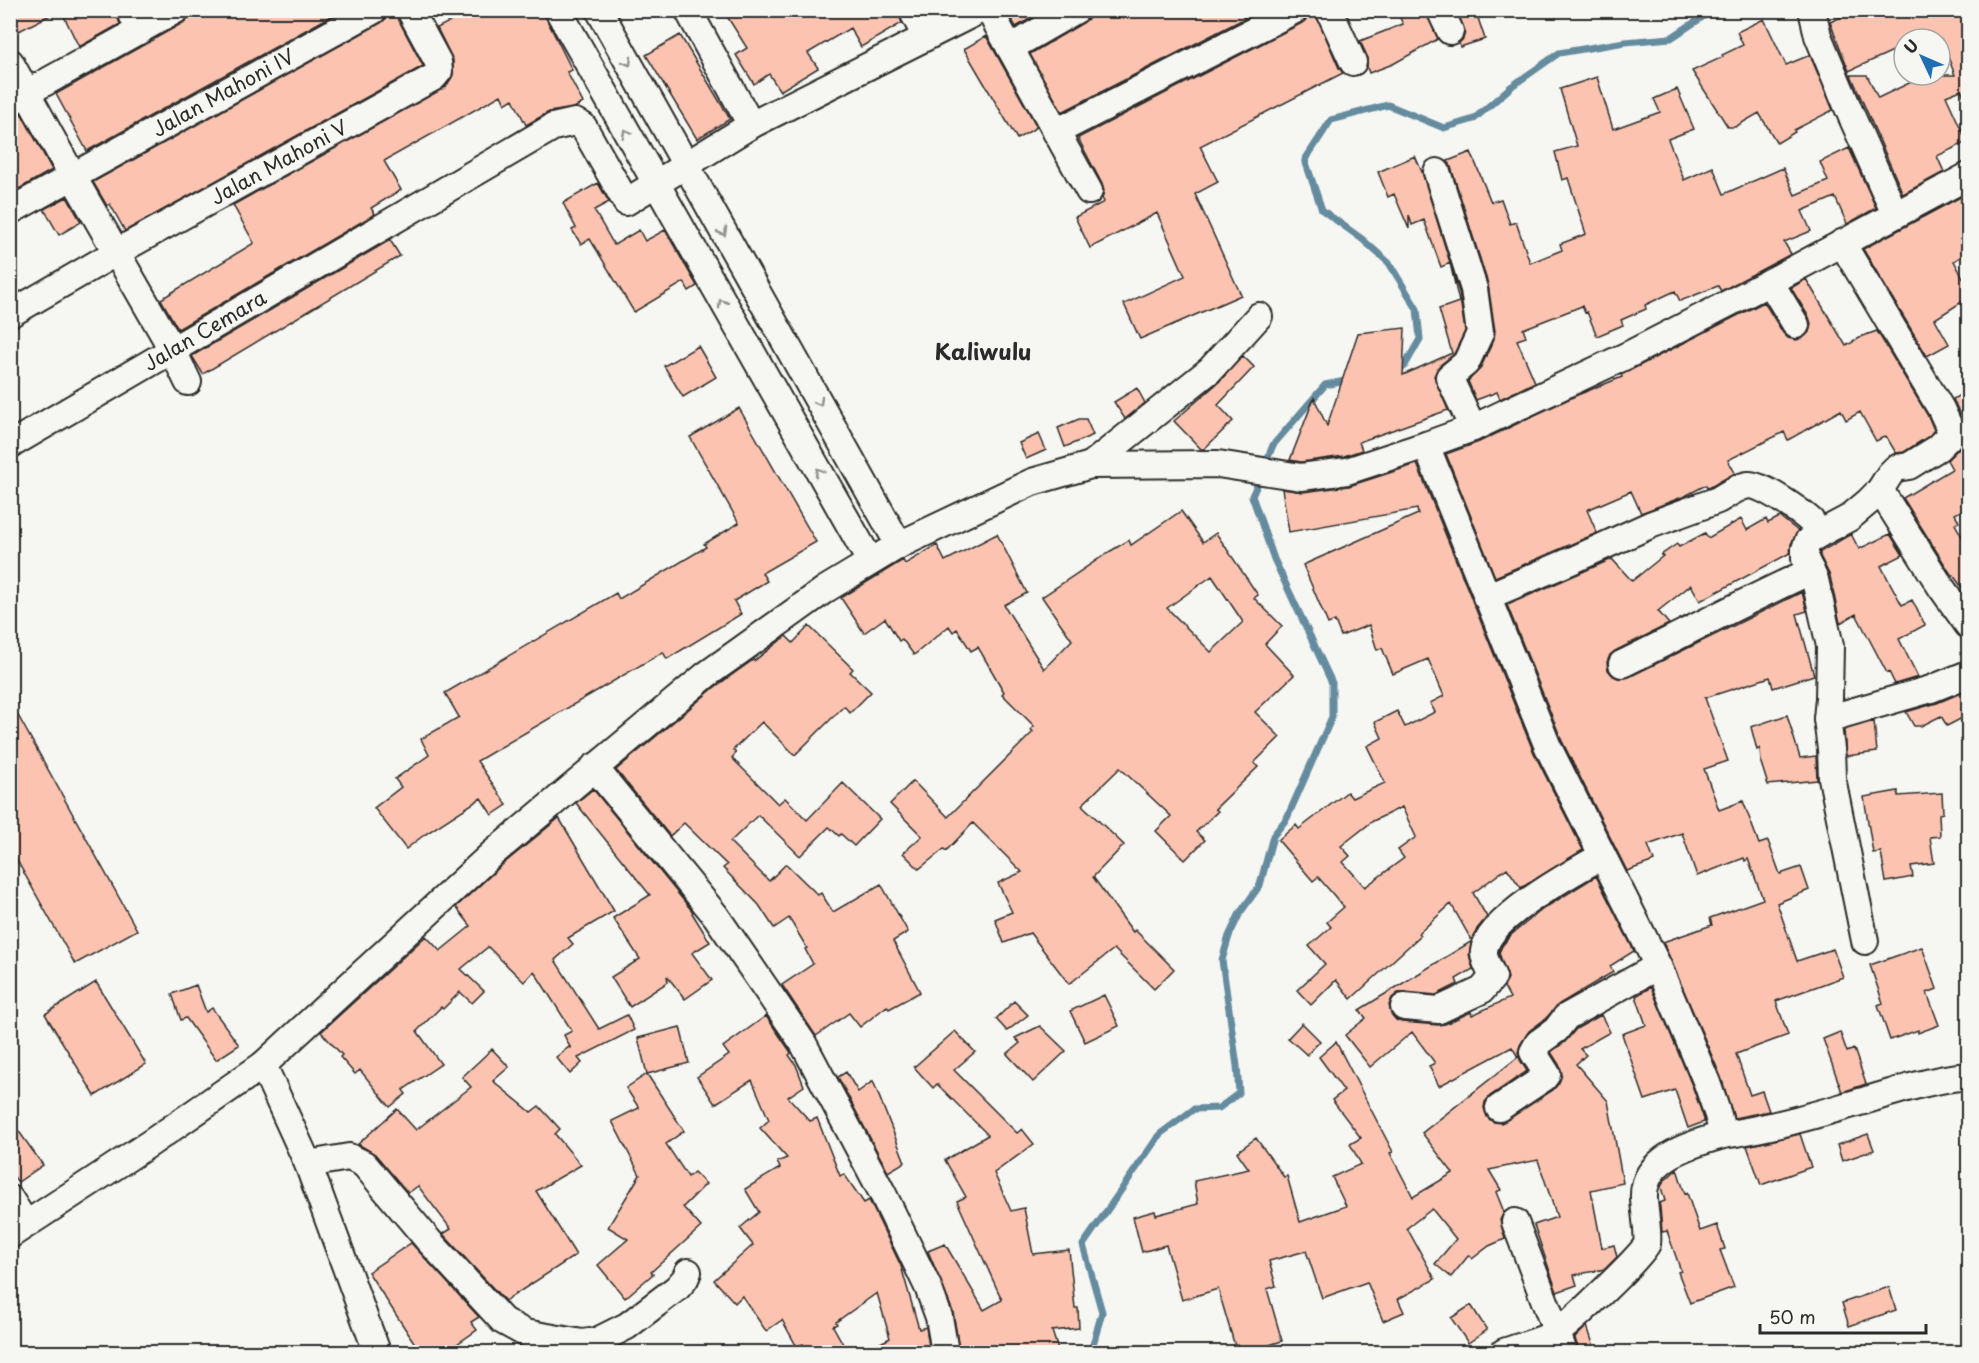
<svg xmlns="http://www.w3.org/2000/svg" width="1979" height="1363" font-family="'Playpen Sans',sans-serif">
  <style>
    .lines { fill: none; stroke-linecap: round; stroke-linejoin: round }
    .stream { stroke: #658b9f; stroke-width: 7 }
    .building { fill: #fcc4b0; stroke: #2b2b2b; stroke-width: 1.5; fill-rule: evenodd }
    .street-casing { stroke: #2b2b2b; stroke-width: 30 }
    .street { stroke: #f6f6f2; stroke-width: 26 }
    .oneway { stroke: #90908e }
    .labels { text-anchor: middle; stroke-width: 6; stroke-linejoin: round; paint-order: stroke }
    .street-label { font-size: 20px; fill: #2b2b2b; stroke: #f6f6f2 }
    .quarter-label { font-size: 22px; font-weight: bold; fill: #2b2b2b; stroke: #f6f6f2 }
  </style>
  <rect width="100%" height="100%" fill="#f6f6f2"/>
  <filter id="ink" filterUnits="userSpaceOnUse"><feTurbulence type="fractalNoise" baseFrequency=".0167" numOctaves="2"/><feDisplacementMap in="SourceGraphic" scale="12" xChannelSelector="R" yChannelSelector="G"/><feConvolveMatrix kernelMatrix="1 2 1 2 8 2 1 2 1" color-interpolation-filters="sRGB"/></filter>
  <g filter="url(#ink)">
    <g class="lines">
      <!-- stream -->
      <path class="stream" d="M1396 369 1404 367 1420 339 1417 309 1389 263 1362 239 1322 210 1305 160 1331 120 1388 105 1444 128 1474 119 1512 86 1559 53 1625 42 1671 38 1713 10
        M1265 465 1273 445 1325 385 1350 380
        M1091 1352 1102 1312 1083 1245 1160 1134 1194 1109 1219 1108 1239 1093 1237 1066 1222 960 1229 936 1240 913 1260 885 1273 836 1287 818 1332 717V683L1274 559 1252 496 1261 476"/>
    </g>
    <!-- building -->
    <path class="building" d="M10 10H60L19 31Z
      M61 10H115L120 24 79 47Z
      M191 10H342L87 151 56 94 183 23 188 18Z
      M389 10H395L397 17 423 66 125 231 110 204 107 206 93 182 381 23 386 18Z
      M458 10H542L572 70 567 72 583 103 574 108 549 112 526 125 513 99 505 104 501 95 384 161 401 190 371 208 375 214 178 329 161 299 254 243 233 205 446 87 453 75V60L437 28 461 16Z
      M723 10H897L902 23 861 47 850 28 808 53 818 68 780 91 769 74 754 84 736 55 747 48Z
      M1006 10H1045L1016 27Z
      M1091 10H1261L1062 112 1030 54 1083 23 1089 18Z
      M1310 10H1314L1339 68 1343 73 1200 146 1218 182 1195 194 1241 295 1140 339 1124 304 1185 276 1157 213 1090 248 1075 217 1104 202 1102 198 1104 191 1102 184 1078 138 1302 23 1308 18Z
      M1396 10H1425L1438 39 1393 64 1369 73 1367 67V56L1360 41 1403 24Z
      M1457 10H1492L1478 18 1485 39 1460 47 1459 43 1463 39 1465 32Z
      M1857 10H1968V105L1961 90 1946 96 1967 142 1937 156 1944 172 1903 194 1851 75H1867L1878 98 1926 75H1955L1941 39H1904V46L1849 71 1830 22Z
      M1764 19 1786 65 1810 55 1833 110 1794 130 1795 132 1777 143 1759 113 1735 127H1728L1692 71 1723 57 1722 55 1743 45 1737 32Z
      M680 35 730 119 697 139 646 55Z
      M986 36 1037 127 1017 139 964 49Z
      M1597 77 1613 129 1660 112 1654 99 1677 89 1694 129 1668 139 1684 180 1713 167 1724 194 1783 168 1795 195 1828 181 1820 162 1849 148 1876 208 1847 224 1835 197 1802 211 1811 231 1784 242 1791 254 1721 291 1718 286 1680 301 1675 291 1645 305 1646 309 1621 320 1623 325 1597 336 1587 312 1585 313 1582 306 1523 329 1526 337 1517 340 1535 382 1500 399 1497 392 1476 400 1468 381 1480 369 1494 339 1495 331 1488 284 1451 167 1448 161 1471 152 1491 202 1501 199 1510 224 1516 222 1530 263 1562 250 1560 244 1586 234 1568 178 1562 180 1555 152 1577 146 1560 89Z
      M21 113 52 170 10 194V117Z
      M1415 156 1422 172 1459 292 1465 331 1454 354 1439 366 1434 376 1448 410 1359 442 1362 450 1344 456 1301 462 1290 460 1314 398 1327 426 1358 333 1405 328 1403 375 1452 353 1439 309 1459 302 1450 263 1441 267 1424 220 1412 225 1409 215V229L1394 194 1388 197 1378 172Z
      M598 183 609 202 594 210 614 245 639 230 645 241 665 230 697 286 689 291 684 282 634 312 590 239 581 244 572 230 576 228 563 203Z
      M1968 193V252L1954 261 1968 287V298L1935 319 1949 344 1927 356 1863 249Z
      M67 197 81 222 59 235 44 209Z
      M390 240 400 256 203 374 192 356Z
      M1806 279 1846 346 1863 336 1877 331 1928 416 1934 430 1929 436 1904 452 1896 453 1886 436 1876 441 1860 412 1846 420 1841 410 1788 440 1784 432 1728 460 1735 473 1712 486 1707 488 1706 485 1685 496 1641 513 1631 491 1587 510 1597 533 1495 577 1446 454 1479 442 1575 396 1622 377 1621 375 1764 302 1783 333 1788 338 1796 340 1803 338 1809 332 1811 324 1809 317 1791 288Z
      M698 346 716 377 683 397 664 366Z
      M1243 356 1254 367 1218 405 1233 421 1204 449H1201L1174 421 1221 380Z
      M1137 388 1145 403 1125 419 1114 402Z
      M1968 390V507L1955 514 1959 522 1955 524 1968 547V596L1953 575 1952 576 1903 498 1952 469 1947 460 1960 447 1965 435V425L1953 399Z
      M739 408 816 542 762 573 767 581 734 601 741 614 667 659 663 652 477 761 507 805 492 815 481 798 424 835 406 849 374 808 401 787 395 779 429 755 421 739 459 717 445 693 616 593 619 599 706 547 704 544 739 523 690 437Z
      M1079 419H1086L1093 435 1065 447 1058 428Z
      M1039 434 1046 450 1026 459 1019 443Z
      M1417 464 1534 753 1583 850 1521 888 1507 868 1473 893 1487 917 1477 929 1472 941 1451 904 1419 933 1421 935 1351 999 1336 980 1311 1005 1297 990 1325 964 1309 946 1331 927 1327 922 1344 907 1318 877 1313 881 1278 840 1296 825 1299 829 1347 792 1352 798 1385 783 1367 746 1382 738 1375 722 1397 711 1405 727 1435 712 1430 703 1444 696 1428 659 1393 674 1382 648 1377 650 1369 625 1341 636 1335 621 1328 624 1303 565 1418 514 1417 509 1289 532 1282 489 1303 492 1349 486ZM1402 807 1416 837 1398 850 1404 858 1365 887 1343 862 1350 856 1341 846 1373 821Z
      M1181 511 1203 542 1216 533 1258 595 1254 598 1282 626 1265 644 1294 675 1255 712 1280 737 1254 763 1258 767 1215 809 1218 811 1196 832 1205 840 1185 860 1156 831 1171 816 1120 768 1082 805 1124 845 1093 877 1133 932 1135 930 1174 969 1154 989 1114 949 1069 984 1030 933 1004 943 995 919 1012 912 998 883 1022 872 973 823 946 851 944 849 919 869 903 853 922 836 890 804 913 781 948 817 1033 732 1031 729 1034 726 1002 694 1004 692 978 647 971 651 957 629 953 632 949 626 914 655 902 639 899 641 885 618 864 633 841 598 903 560 905 564 937 545 945 561 997 534 1027 593 1004 605 1044 669 1072 640 1042 597 1109 552 1129 540 1131 545ZM1212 576 1243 622 1211 652 1167 608Z
      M1780 517 1798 531 1791 544 1790 553 1700 601 1691 585 1658 611 1669 624 1615 651 1610 655 1607 662 1608 670 1613 676 1620 679 1629 677 1802 592 1807 611 1797 614 1814 675 1773 688 1770 677 1705 698 1728 761 1704 769 1719 810 1743 801 1759 844 1768 841 1780 874 1801 867 1809 890 1777 903 1797 961 1833 949 1843 977 1776 1001 1788 1035 1736 1054 1750 1095 1762 1091 1769 1111 1734 1118 1721 1077 1663 942 1712 925 1710 918 1763 899 1748 859 1745 861 1744 858 1697 876 1682 833 1648 845 1654 861 1627 871 1562 741 1507 605 1612 559 1632 581 1663 556 1661 555 1677 544 1679 547 1705 533 1708 538 1741 519 1747 530 1766 519 1768 523Z
      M1851 534 1859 549 1890 534 1903 555 1881 566 1902 605 1912 600 1925 625 1899 639 1918 677 1895 684 1889 672 1887 673 1856 614 1840 623 1830 576 1820 556V552Z
      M809 626 853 669 850 672 871 692 850 713 844 706 795 755 762 722 733 750 736 753 732 758 778 804 785 798 807 820 843 783 880 819 854 846 841 834 839 836 829 827 800 856 758 815 730 842 769 881 786 864 818 895 821 893 833 912 881 884 908 932 893 941 920 992 889 1009 887 1006 860 1027 849 1013 816 1036 782 985 813 964 805 949 807 948 789 918 774 928 759 905 723 868 727 865 684 823 670 836 616 770 715 687 753 660 754 661 786 636 793 643Z
      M1968 690V715L1947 726 1941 716 1921 726H1914L1906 712 1937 703Z
      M10 701 137 930 75 964 10 848Z
      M1787 715 1800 758 1816 756 1817 780 1768 785 1761 763 1760 748 1757 750 1751 727Z
      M1874 721 1877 752 1846 756 1844 730Z
      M593 789 693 912 692 913 710 942 692 953 712 980 685 999 667 976 668 982 630 1007 611 977 640 959 613 918 650 895 576 803Z
      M1898 791V796L1942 793 1943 813 1939 814 1940 836 1930 837 1934 863 1911 866 1913 877 1886 882 1881 852 1873 853 1864 797Z
      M559 818 614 911 568 938 573 944 555 960 599 1029 627 1015 634 1030 578 1058 582 1063 570 1074 556 1057 569 1047 571 1049 564 1035 572 1031 534 971 524 982 488 947 461 969 484 991 472 1003 460 992 443 1009 441 1007 417 1031 441 1064 403 1090 406 1094 390 1107 360 1070 355 1074 340 1057 342 1055 321 1032 426 936 440 951 471 926 456 907 502 865Z
      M1596 876 1634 951 1610 966 1613 972 1559 1004 1545 1019 1529 1031 1520 1045 1518 1052 1520 1060 1527 1071 1490 1096 1485 1102 1484 1108 1487 1117 1493 1122 1501 1123 1507 1120 1553 1090 1559 1083 1562 1074 1560 1066 1551 1052 1565 1042 1576 1029 1601 1015 1610 1032 1580 1049 1586 1055 1576 1064 1608 1101 1623 1183 1591 1190 1602 1248 1614 1245 1617 1257 1605 1269 1574 1275 1577 1285 1557 1292 1534 1225 1557 1217 1538 1160 1489 1170 1501 1190 1496 1192 1504 1212 1500 1220 1505 1239 1489 1246 1472 1259 1469 1255 1451 1277 1435 1264 1456 1239 1432 1209 1407 1228 1435 1279 1398 1299 1404 1312 1383 1321 1367 1282 1322 1298 1306 1251 1269 1261 1276 1286 1267 1289 1282 1341 1256 1349 1257 1353H1237L1218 1289 1182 1300 1166 1245 1142 1252 1133 1217 1155 1211 1156 1215 1198 1204 1194 1181 1249 1169 1237 1152 1256 1138 1284 1177 1287 1176 1300 1222 1346 1206 1332 1177 1361 1164 1350 1144 1361 1138 1332 1100 1344 1091 1319 1057 1336 1042 1393 1152 1390 1153 1413 1197 1453 1173 1422 1133 1518 1057 1512 1047 1439 1086 1429 1066 1435 1063 1412 1032 1370 1067 1345 1035 1366 1018 1359 1010 1472 941 1469 954 1473 969 1456 979 1458 984 1436 995 1405 992 1398 993 1392 998 1389 1005 1391 1014 1396 1020 1402 1022 1438 1025 1445 1024 1471 1012 1472 1015 1510 998 1504 987 1508 978 1499 953 1502 946 1511 935 1543 909Z
      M1922 947 1937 989 1927 993 1939 1025 1918 1033V1030L1890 1040 1878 1005 1883 1003 1870 965Z
      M96 982 146 1064 95 1096 45 1014Z
      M196 985 206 1012 212 1008 239 1045 216 1060 186 1018 181 1020 172 994Z
      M1651 987 1693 1088 1704 1119V1122L1688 1128 1675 1090 1645 1100 1622 1034 1646 1025 1636 996Z
      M1104 995 1119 1026 1085 1042 1070 1011Z
      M1014 1001 1028 1015 1007 1031 996 1019Z
      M766 1016 790 1051 791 1053 789 1055 796 1065 804 1086 788 1097 810 1121 817 1118 840 1176 844 1174 864 1203 869 1200 901 1266 919 1329 926 1327 930 1353H861L890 1338 877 1293 836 1322 837 1324 833 1326 848 1353H808L803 1344 797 1347 782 1320 766 1331 742 1296 735 1303 714 1280 753 1245 740 1228 759 1212 745 1189 780 1168 777 1162 787 1158 760 1128 769 1120 752 1080 715 1104 697 1077 729 1055 723 1047Z
      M1302 1023 1320 1041 1307 1055 1288 1038Z
      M1040 1026 1066 1051 1033 1082 1007 1054 1020 1043 1015 1038Z
      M680 1027 689 1063 647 1074 638 1038Z
      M955 1031 975 1052 954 1070 1017 1133 1022 1129 1034 1144 994 1173 1011 1211 1024 1208 1033 1254 1069 1250 1075 1308H1078L1079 1328 1052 1331 1059 1353H960L953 1312 928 1251 945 1244 984 1310 1002 1300 957 1201 966 1197 945 1160 988 1135 937 1084 933 1088 914 1067Z
      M1840 1032 1847 1052 1854 1049 1866 1084 1842 1092 1823 1039Z
      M492 1049 509 1067 493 1081 531 1112 539 1106 560 1129 555 1134 581 1165 536 1191 576 1255 505 1301 443 1234 451 1229 418 1186 408 1193 375 1154 358 1144 397 1109 416 1130 471 1087 462 1077Z
      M846 1072 858 1092 873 1081 905 1162 888 1172 838 1077Z
      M647 1074 684 1131 666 1144 688 1177 694 1172 706 1184 683 1207 701 1227 651 1272 653 1274 625 1298 598 1265 628 1239 608 1227 640 1175 612 1121 639 1108 626 1088Z
      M10 1119 43 1165 18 1182 10 1172Z
      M1800 1134 1811 1167 1761 1185 1747 1146Z
      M1868 1134 1874 1150 1842 1161 1837 1145Z
      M1677 1169 1685 1194 1687 1193 1700 1231 1717 1225 1725 1249 1720 1250 1734 1287 1690 1303 1678 1272 1681 1271 1667 1231 1662 1232 1660 1207 1659 1203 1665 1201 1661 1187 1664 1181Z
      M411 1243 479 1317 471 1322 477 1330 444 1353H421L368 1272Z
      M1889 1287 1896 1310 1849 1326 1842 1303Z
      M1471 1305 1487 1330 1468 1343 1451 1318Z
      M1587 1326 1596 1353H1579L1575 1338Z"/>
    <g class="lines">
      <!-- street casing -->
      <g class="street-casing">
        <g id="street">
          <path d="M130 10 140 31"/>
          <path d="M558 10 870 561"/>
          <path d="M599 10 899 545"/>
          <path d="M688 10 751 125"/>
          <path d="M912 10 926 37"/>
          <path d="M989 10 1089 191"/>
          <path d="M1329 10 1353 62"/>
          <path d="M1440 10 1450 31"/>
          <path d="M1812 10 1818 36 1851 115 1895 214"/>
          <path d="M1010 48 1076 10"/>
          <path d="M10 62 73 177 172 349 188 382"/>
          <path d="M10 102 176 10"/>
          <path d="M1056 132 1295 10"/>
          <path d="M1437 172 1474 289 1480 333 1466 363 1449 377 1473 428"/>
          <path id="s1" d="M10 211 374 10"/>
          <path d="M1842 243 1941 409 1951 431 1949 437 1938 448 1909 466 1896 468 1890 474 1880 490 1868 502 1849 518 1819 534 1808 541 1805 549V559L1815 580 1830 646 1829 698 1827 719 1831 749 1832 778 1865 941"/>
          <path d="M1770 282 1796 325"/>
          <path id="s2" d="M10 314 117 252 434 77 439 71 438 62 410 10"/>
          <path id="s3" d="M10 445 553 127 575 122 583 126 626 202 751 125 980 10"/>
          <path d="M1426 445 1548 747 1658 966 1707 1083 1718 1115 1723 1135C1691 1144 1642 1158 1644 1198 1644 1210 1649 1233 1647 1244 1645 1253 1567 1327 1556 1333 1540 1342 1520 1346 1504 1352"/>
          <path d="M1091 465 1210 370 1259 316"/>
          <path d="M1880 490 1941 587 1968 625"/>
          <path d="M1486 597 1573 560 1650 525 1718 500C1727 495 1738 486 1749 485 1762 484 1801 512 1811 521 1814 525 1816 529 1819 534"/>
          <path d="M1622 664C1685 633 1747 600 1811 571"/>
          <path d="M1827 719 1931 689 1968 674"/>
          <path d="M594 767 716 916 803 1043 883 1194 928 1287 939 1317 945 1352"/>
          <path d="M1404 1007 1439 1010 1482 990 1493 977C1490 970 1483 958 1484 951 1487 919 1575 871 1602 856"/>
          <path d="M263 1065 308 1164 377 1352"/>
          <path d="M1499 1108 1544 1078 1547 1074 1533 1052 1538 1043 1556 1030 1566 1017 1658 966"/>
          <path d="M1723 1135C1773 1128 1822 1113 1870 1099 1903 1089 1934 1079 1968 1076"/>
          <path d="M308 1164 349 1157 364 1164 429 1241 503 1321 525 1333 582 1343 597 1341 627 1326 677 1288 685 1279 688 1272"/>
          <path d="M10 1199 26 1224"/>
          <path d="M1515 1222 1564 1352"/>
          <path d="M10 1235 152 1142 263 1065 492 854 706 675 826 589 899 545 1032 482 1091 465 1218 464 1301 477 1347 471 1426 445 1473 428 1628 355 1770 282 1968 176"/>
        </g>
      </g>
      <!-- street -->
      <use href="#street" class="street"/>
    </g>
    <!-- one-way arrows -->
    <defs><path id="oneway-chevron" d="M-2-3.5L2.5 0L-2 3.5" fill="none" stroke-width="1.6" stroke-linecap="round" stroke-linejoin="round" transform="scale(1.5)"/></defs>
    <g class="oneway">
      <use href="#oneway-chevron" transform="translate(628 62) rotate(61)"/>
      <use href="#oneway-chevron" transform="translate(626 133) rotate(-119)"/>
      <use href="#oneway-chevron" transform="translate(723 232) rotate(61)"/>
      <use href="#oneway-chevron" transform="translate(722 303) rotate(-120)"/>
      <use href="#oneway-chevron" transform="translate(819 402) rotate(61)"/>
      <use href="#oneway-chevron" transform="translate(819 472) rotate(-120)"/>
    </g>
  </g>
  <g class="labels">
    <!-- street labels -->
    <g class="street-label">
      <text dy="7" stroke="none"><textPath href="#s1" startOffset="244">Jalan Mahoni IV</textPath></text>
      <text dy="7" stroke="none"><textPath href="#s2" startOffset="309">Jalan Mahoni V</textPath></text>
      <text dy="7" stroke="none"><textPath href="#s3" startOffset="226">Jalan Cemara</textPath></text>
    </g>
    <!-- quarter labels -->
    <g class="quarter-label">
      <text x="983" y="360">Kaliwulu</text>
    </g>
  </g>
  <!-- margin -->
  <rect width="1979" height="1363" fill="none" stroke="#f6f6f2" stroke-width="36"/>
  <rect x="18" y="18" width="1943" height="1327" fill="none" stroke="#2b2b2b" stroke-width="2" filter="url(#ink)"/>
  <!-- north arrow -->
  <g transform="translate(1922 57) rotate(314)"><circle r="28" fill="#f6f6f2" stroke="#a5a5a2" stroke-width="1.5"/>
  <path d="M0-4.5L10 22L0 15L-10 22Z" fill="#1f6fb2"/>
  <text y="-9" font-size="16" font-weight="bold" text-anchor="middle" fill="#2b2b2b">U</text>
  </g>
  <!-- scale -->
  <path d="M1760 1324v9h166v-9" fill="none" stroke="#2b2b2b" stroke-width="3"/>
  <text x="1769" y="1324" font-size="18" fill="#2b2b2b" stroke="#f6f6f2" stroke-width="4.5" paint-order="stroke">50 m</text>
</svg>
